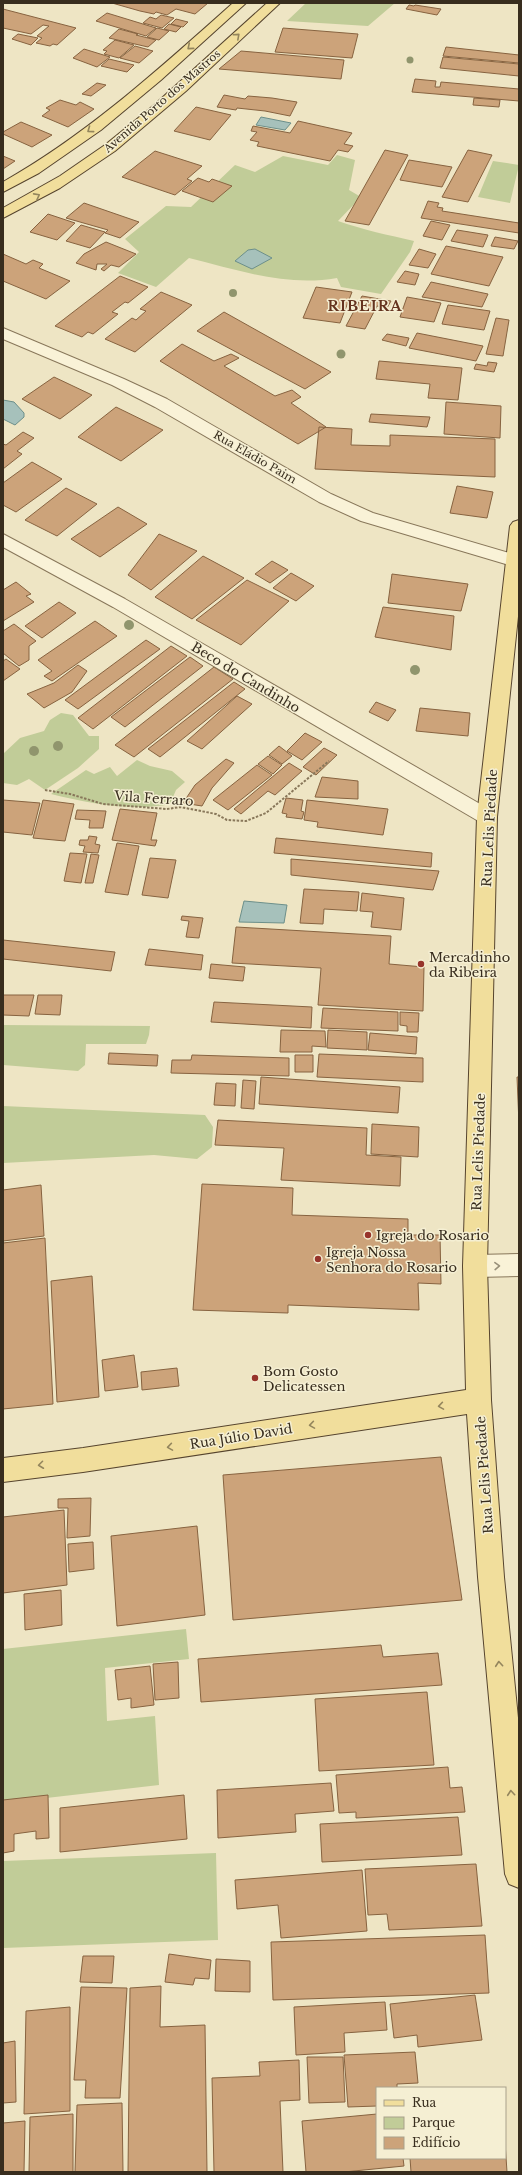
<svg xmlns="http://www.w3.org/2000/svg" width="522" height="2175" font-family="'Libre Baskerville',serif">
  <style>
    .green { fill: #c1cc98 }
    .water { fill: #a6c1bb; stroke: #6c8f8a }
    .building { fill: #cca37a; stroke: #876340 }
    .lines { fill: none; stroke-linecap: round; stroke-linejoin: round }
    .minor-casing { stroke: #88775a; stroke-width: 2 }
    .major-casing { stroke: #56442e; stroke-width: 2 }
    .path { stroke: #88775a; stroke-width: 2; stroke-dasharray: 2.5 1.5; stroke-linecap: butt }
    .minor { fill: #f9f2d7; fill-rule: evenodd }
    .major { fill: #f1de9c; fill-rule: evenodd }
    .tree { fill: #90956d }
    .oneway { stroke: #94865d }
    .oneway2 { stroke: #98907a }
    .poi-dot { fill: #97342b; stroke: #f5efd3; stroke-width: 1.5 }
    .labels { text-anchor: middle; stroke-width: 3; stroke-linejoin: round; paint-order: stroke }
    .far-street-label { font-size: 11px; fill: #382d1e; stroke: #f5efd3 }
    .street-label { font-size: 13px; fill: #382d1e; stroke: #f5efd3 }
    .poi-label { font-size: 13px; fill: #382d1e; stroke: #f5efd3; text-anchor: start }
    .far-district-label { font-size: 14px; font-weight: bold; letter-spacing: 1px; fill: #64331e; stroke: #f5efd3 }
  </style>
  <rect width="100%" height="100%" fill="#eee5c4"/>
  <!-- green -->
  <path class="green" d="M306 3H395L368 26 287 21Z
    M337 155 355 160 349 190 361 197 338 221C364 230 388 235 414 241L410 252 381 294 341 287 337 278C286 287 238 270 189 258L156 287 118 273 139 252 125 239 166 206 191 207 235 165 255 172 283 156 328 165Z
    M493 161 519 165 510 203 478 197Z
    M61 713 73 715 89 736H99V749L78 768 45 790 29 779 17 785 3 783V754L20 738 44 731 50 720Z
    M137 760 150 766 172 771 185 782 176 790 170 804C133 812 87 803 51 794L86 770 94 774 110 767 117 776Z
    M3 1025 150 1026 149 1035 146 1044H86L85 1065 78 1071 3 1065Z
    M3 1106 205 1115 213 1127 212 1147 197 1159 154 1155 3 1163Z
    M186 1629 189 1659 105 1668 107 1721 155 1716 159 1785 3 1803V1649Z
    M216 1853 218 1940 3 1948V1861Z"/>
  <!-- water -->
  <path class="water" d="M261 117 291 123 285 130 256 125Z
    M255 249 272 258 252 269 235 261 248 250Z
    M3 400 14 402 24 413V417L15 425 3 419Z
    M244 901 287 905 284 923 239 922Z"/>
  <!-- building -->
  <path class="building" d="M112 3H208L195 14 176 9 167 15 156 12 154 14 140 11Z
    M409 5 414 6 415 5 441 9 437 15 406 9Z
    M3 9 76 28 57 45 53 44 50 46 36 43 42 38 37 36 49 26 43 25 31 34 3 28Z
    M107 13 156 28 146 36 96 21Z
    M161 15 174 18 162 28 143 23 150 17 156 19Z
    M176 19 188 22 183 27 171 24Z
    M169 24 181 27 176 32 164 29Z
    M157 28 169 31 159 40 147 37Z
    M283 28 358 34 352 58 275 52Z
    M119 29 138 34 136 35 156 40 148 47 109 38Z
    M18 34 38 38 31 45 12 39Z
    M115 40 134 45 119 58 104 54 107 51 103 50Z
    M135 46 153 51 139 63 120 58Z
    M446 47 519 55V63L443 56Z
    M84 49 110 57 97 67 73 58Z
    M241 51 344 60 341 79 219 69Z
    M443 57 519 64V76L440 68Z
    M109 59 134 65 127 72 101 66Z
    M415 79 436 81 435 87H440L441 82 519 89V101L412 92Z
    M97 83 106 85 91 96 82 94Z
    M224 95 245 99 248 96 272 98 297 102 290 116 265 111 237 108 236 110 217 107Z
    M474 98 500 100 499 107 473 105Z
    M60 100 76 105 80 102 94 109 68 127 42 116 50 110 46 108Z
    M196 107 231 115 210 140 174 131Z
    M298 121 352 133 344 144 353 146 348 152 338 150 330 161 257 146 259 142 250 140 257 132 251 131 253 126 290 133Z
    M21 122 52 135 32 147 3 134V132Z
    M385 150 408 155 369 225 345 221Z
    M468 150 492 155 468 202 442 197Z
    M155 151 202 166 187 179 192 181 175 195 122 177Z
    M3 156 15 161 3 169Z
    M409 160 452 167 442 187 400 180Z
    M198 178 209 182 212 179 232 186 213 202 182 191Z
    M428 201 439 203 437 207 443 208 442 211 519 223V233L421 218Z
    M84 203 139 222 120 238 105 233 108 230 66 218Z
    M48 214 75 223 57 240 30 232Z
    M431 221 450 225 442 240 423 236Z
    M81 225 105 232 90 248 66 241Z
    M457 230 488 235 483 247 451 241Z
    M495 237 518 241 514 249 491 246Z
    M106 242 136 254 119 267 111 265 104 271 101 269 107 264H97L96 270 76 263 84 254Z
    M446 246 503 257 489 286 431 274Z
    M419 249 436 254 428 268 409 265Z
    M3 254 26 264 33 260 43 264 39 268 70 281 46 299 3 281Z
    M405 271 419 274 415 285 397 282Z
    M120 276 148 287 128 303 125 302 112 312 118 314 93 334 88 332 82 337 55 326Z
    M431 282 488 294 482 307 422 297Z
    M316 287 352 292 340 323 303 318Z
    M161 292 192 305 135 352 105 339 132 318 136 320 146 311 140 309Z
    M362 296 391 301 387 308 377 306 365 329 346 326Z
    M407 297 441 303 434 322 400 317Z
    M448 305 490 311 484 330 442 324Z
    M224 312 331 372 305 389 197 331Z
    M496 318 509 320 503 356 486 354Z
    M417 333 483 346 476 361 409 348Z
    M387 334 409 338 406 346 382 340Z
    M182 344 214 361 231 354 239 358 224 366 275 396 292 390 301 397 291 403 326 427 298 444 160 361Z
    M379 361 462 368 458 400 428 398 430 384 376 379Z
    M488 362 497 363 494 372 474 369 476 364 487 366Z
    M54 377 92 395 60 419 22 399Z
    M446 402 501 406 500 438 444 434Z
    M116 407 163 430 121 461 78 437Z
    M371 414 430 417 427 427 369 422Z
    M319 427 352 429 351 445 390 446V435L495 439V477L315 469Z
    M23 432 34 438 17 451 22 454 3 469V444L6 445Z
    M32 462 62 479 16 512 3 505V483Z
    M457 486 493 492 487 518 450 513Z
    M66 488 97 504 57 536 25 520Z
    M118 507 147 524 100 557 71 539Z
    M159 534 197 551 151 590 128 575Z
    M203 556 244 578 192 619 155 597Z
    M272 561 288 570 270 583 255 574Z
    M291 573 314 586 296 601 273 588Z
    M392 574 468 584 461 611 388 603Z
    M247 580 289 601 241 645 196 620Z
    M16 582 31 594 26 596 34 602 3 621V590Z
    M59 602 76 613 42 638 25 626Z
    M383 607 454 616 451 650 375 637Z
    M95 621 117 636 52 681 44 676 52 671 38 660Z
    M14 624 36 641 29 646V660L19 666 3 653V631Z
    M146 640 160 649 78 709 65 700Z
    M171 646 187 656 93 729 78 718Z
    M190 657 203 666 125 727 111 717Z
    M6 659 20 669 3 681V661Z
    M78 665 87 671 72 692 44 708 27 694 54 683Z
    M214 667 233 679 134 757 115 745Z
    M234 682 245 689 160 757 148 749Z
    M237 696 252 704 202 749 187 741Z
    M376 702 396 710 388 721 369 712Z
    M420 708 470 713 468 736 416 731Z
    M305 733 322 742 302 760 287 751Z
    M279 746 292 756 282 764 269 755Z
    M324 748 337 755 316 775 303 767Z
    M268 756 282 765 273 774 258 764Z
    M226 759 234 763 212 788 202 806 183 803 195 785Z
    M289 763 302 771 275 795 268 791 241 814 234 809Z
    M257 765 272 775 228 810 213 800Z
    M322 777 358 781V799L315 797Z
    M286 798 303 800 301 811 304 812 302 819 286 817 287 814 282 813Z
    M3 800 40 803 32 835 3 832Z
    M43 800 74 804 65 841 33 838Z
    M307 800 388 809 383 835 317 827 318 822 304 820Z
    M120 809 157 813 151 840H157L155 846 112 840Z
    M77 810 106 811 103 828H89L90 820 75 819Z
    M89 836 97 837 95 844 100 845 98 853 83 852 85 846 79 845 80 840H88Z
    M276 838 432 853 431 867 274 853Z
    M117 843 139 846 128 895 105 892Z
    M70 853 87 854 81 883 64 881Z
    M91 854 99 855 93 883H85Z
    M150 858 176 860 168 898 142 895Z
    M291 859 439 871 433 890 291 875Z
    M304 889 359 892 357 911 324 909 323 924 300 923Z
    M362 893 404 898 401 930 371 927 373 912 360 911Z
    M182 916 203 918 199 938 186 937 189 921 181 920Z
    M236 927 391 936 389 964 424 967 423 1011 318 1005 321 968 232 963Z
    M3 940 115 952 111 971 3 959Z
    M149 949 203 955 201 970 145 965Z
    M211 964 245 967 243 981 209 978Z
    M3 995H34L29 1016 3 1015Z
    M38 995H62L60 1015 35 1014Z
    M214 1002 312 1007 311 1028 211 1022Z
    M323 1008 398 1012V1031L321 1028Z
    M400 1012 419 1013 418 1032H407V1026L400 1025Z
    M281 1030 325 1031 326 1047 312 1046V1052H280Z
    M328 1030 367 1032V1050L327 1048Z
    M370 1033 417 1037 416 1054 368 1050Z
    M109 1053 158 1055 157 1066 108 1064Z
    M319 1054 423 1058V1082L317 1077Z
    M192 1055 289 1058V1076L171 1073 172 1060H191Z
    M295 1055H313V1072H295Z
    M261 1077 400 1087 398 1113 259 1104Z
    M517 1077H519V1124Z
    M243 1080 256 1081 254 1109 241 1108Z
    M216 1083 236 1084 235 1106 214 1105Z
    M218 1120 367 1128 366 1155 401 1157 400 1186 281 1180 284 1148 215 1145Z
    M372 1124 419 1127 418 1157 371 1154Z
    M202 1184 293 1188 292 1215 408 1219V1235H440L441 1284 418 1283 419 1310 288 1305V1313L193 1310Z
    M41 1185 44 1236 3 1241V1190Z
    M45 1238 53 1404 3 1409V1243Z
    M92 1276 99 1397 57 1402 51 1281Z
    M134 1355 138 1387 105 1391 102 1360Z
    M177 1368 179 1386 142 1390 141 1372Z
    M441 1457 462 1600 233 1620 223 1475Z
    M91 1498 90 1536 67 1538 68 1508H58V1499Z
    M64 1510 67 1585 3 1593V1517Z
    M197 1526 205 1615 117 1626 111 1536Z
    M93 1542 94 1569 69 1572 68 1544Z
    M61 1590 62 1625 25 1630 24 1594Z
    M381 1645 383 1657 438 1653 442 1685 201 1702 198 1659Z
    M178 1662 179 1698 155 1700 153 1664Z
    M150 1666 154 1705 131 1708V1698L118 1700 115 1670Z
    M427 1692 434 1765 319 1771 315 1699Z
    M448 1767 450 1788 462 1787 465 1812 356 1818V1812L339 1813 336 1775Z
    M331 1783 334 1811 295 1814 296 1832 218 1838 217 1790Z
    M48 1795 49 1838 36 1839V1831L14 1834V1851L3 1853V1800Z
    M184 1795 187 1839 60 1852V1808Z
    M458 1817 462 1855 322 1862 320 1824Z
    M476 1864 482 1926 389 1930 387 1914 368 1915 365 1869Z
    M362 1870 367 1931 281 1938 278 1905 237 1909 235 1880Z
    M485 1935 489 1993 273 2000 271 1942Z
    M169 1954 211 1960 209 1979 195 1978 193 1985 165 1982Z
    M83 1956H114L112 1983 80 1982Z
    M216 1959 250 1961V1992L215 1991Z
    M161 1986 160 2027 205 2025 207 2172H128L130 1988Z
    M81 1987 127 1988 120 2098H85L86 2080H74Z
    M475 1995 482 2040 418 2047 417 2035 394 2038 390 2004Z
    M385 2002 387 2030 344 2033 345 2052 296 2055 294 2007Z
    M70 2007V2111L24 2114 26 2011Z
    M15 2041 16 2102 3 2103V2043Z
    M415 2052 418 2083 397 2084V2088H377V2106L348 2107 344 2055Z
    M307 2057H343L345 2102 309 2103Z
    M299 2060 300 2100 280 2101 283 2172H214L212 2078 260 2076 259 2062Z
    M122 2103 123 2172H75L77 2105Z
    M73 2114V2172H29L30 2117Z
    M377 2114V2158H403L404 2166 344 2172H306L302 2121Z
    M25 2121 24 2172H3V2123Z
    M505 2142 507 2172H411L410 2158H505Z"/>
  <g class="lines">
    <!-- minor casing -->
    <g class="minor-casing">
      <path id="minor" d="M3 328 124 379 167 399 331 494 373 513 519 556V566L509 565 361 521 319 502 155 407 112 385 3 339Z
        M3 534 125 599 494 812 497 817 494 822 487 824 480 822 113 607 3 547Z
        M519 1254V1276L475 1277 467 1274 463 1266 467 1258 475 1255Z"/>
    </g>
    <!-- major casing -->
    <g class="major-casing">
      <path id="major" d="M233 3H246L161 80 101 130 39 173 3 192V182C88 134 160 68 233 3Z
        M267 3H280L186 91 115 151 60 188 3 218V208L60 176 105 145 153 106Z
        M519 520V607L497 817 487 1266 491 1400 504 1577 519 1728V1888L509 1884 505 1874 478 1577 467 1414 83 1472 3 1482V1458L83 1448 466 1390 463 1266 477 817 510 526 513 522Z"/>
    </g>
    <!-- path -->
    <path class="path" d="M45 790 70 794 103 804 167 809 180 807 216 814 227 820 246 821 266 813 329 761"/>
    <!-- minor -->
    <use href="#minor" class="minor"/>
    <!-- major -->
    <use href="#major" class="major"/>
  </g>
  <!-- trees -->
  <g class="tree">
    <circle cx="410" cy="60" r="3.5"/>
    <circle cx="233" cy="293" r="4"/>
    <circle cx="341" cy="354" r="4.5"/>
    <circle cx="129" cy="625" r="5"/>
    <circle cx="415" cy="670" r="5"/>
    <circle cx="58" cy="746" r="5"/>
    <circle cx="34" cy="751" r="5"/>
  </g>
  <!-- one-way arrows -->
  <defs><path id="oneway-chevron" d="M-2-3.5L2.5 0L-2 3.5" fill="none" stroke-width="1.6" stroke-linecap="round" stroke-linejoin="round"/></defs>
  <g class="oneway">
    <use href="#oneway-chevron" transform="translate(237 36) rotate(-42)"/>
    <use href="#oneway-chevron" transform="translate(190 47) rotate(140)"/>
    <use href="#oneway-chevron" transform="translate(90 130) rotate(144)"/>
    <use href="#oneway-chevron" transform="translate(37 196) rotate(-28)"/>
    <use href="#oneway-chevron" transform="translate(441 1406) rotate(171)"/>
    <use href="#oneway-chevron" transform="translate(312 1425) rotate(171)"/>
    <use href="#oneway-chevron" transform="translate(170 1447) rotate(171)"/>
    <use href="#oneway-chevron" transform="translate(41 1465) rotate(173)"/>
    <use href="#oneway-chevron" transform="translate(499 1664) rotate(-95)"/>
    <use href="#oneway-chevron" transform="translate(511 1793) rotate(-95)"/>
  </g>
  <use class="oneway2" href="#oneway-chevron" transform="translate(497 1266) rotate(-2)"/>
  <!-- markers -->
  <g class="poi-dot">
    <circle cx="421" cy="964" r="4"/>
    <circle cx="368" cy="1235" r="4"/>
    <circle cx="318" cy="1259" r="4"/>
    <circle cx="255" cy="1378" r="4"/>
  </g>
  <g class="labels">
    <!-- far-street labels -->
    <g class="far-street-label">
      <text transform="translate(162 101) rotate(-41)" y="4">Avenida Porto dos Mastros</text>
      <text transform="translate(255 457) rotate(30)" y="4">Rua Eládio Paim</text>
    </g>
    <!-- street labels -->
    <g class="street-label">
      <text transform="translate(246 677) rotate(31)" y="5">Beco do Candinho</text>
      <text transform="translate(154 798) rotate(4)" y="5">Vila Ferraro</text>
      <text transform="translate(489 828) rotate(-87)" y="5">Rua Lelis Piedade</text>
      <text transform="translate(478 1152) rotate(-88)" y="5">Rua Lelis Piedade</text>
      <text transform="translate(241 1436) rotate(-9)" y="5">Rua Júlio David</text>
      <text transform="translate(484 1475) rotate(-94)" y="5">Rua Lelis Piedade</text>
    </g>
    <!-- poi labels -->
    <g class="poi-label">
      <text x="429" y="962">Mercadinho<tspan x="429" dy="15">da Ribeira</tspan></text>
      <text x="376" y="1240">Igreja do Rosario</text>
      <text x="326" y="1257">Igreja Nossa<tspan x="326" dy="15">Senhora do Rosario</tspan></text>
      <text x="263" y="1376">Bom Gosto<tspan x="263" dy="15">Delicatessen</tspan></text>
    </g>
    <!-- far-district labels -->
    <g class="far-district-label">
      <text x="365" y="311">RIBEIRA</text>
    </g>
  </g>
  <!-- border -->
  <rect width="522" height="2175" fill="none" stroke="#382d1e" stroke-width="8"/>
  <!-- legend -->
  <rect x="376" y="2087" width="130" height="72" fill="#f5efd3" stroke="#a9a18b"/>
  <rect x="384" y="2100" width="20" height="6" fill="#f1de9c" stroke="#a9a18b"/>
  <text x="412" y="2107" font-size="12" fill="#382d1e">Rua</text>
  <rect x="384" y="2117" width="20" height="12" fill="#c1cc98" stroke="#a9a18b"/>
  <text x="412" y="2127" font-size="12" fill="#382d1e">Parque</text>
  <rect x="384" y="2137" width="20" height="12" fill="#cca37a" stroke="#a9a18b"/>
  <text x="412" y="2147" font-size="12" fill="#382d1e">Edifício</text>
</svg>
